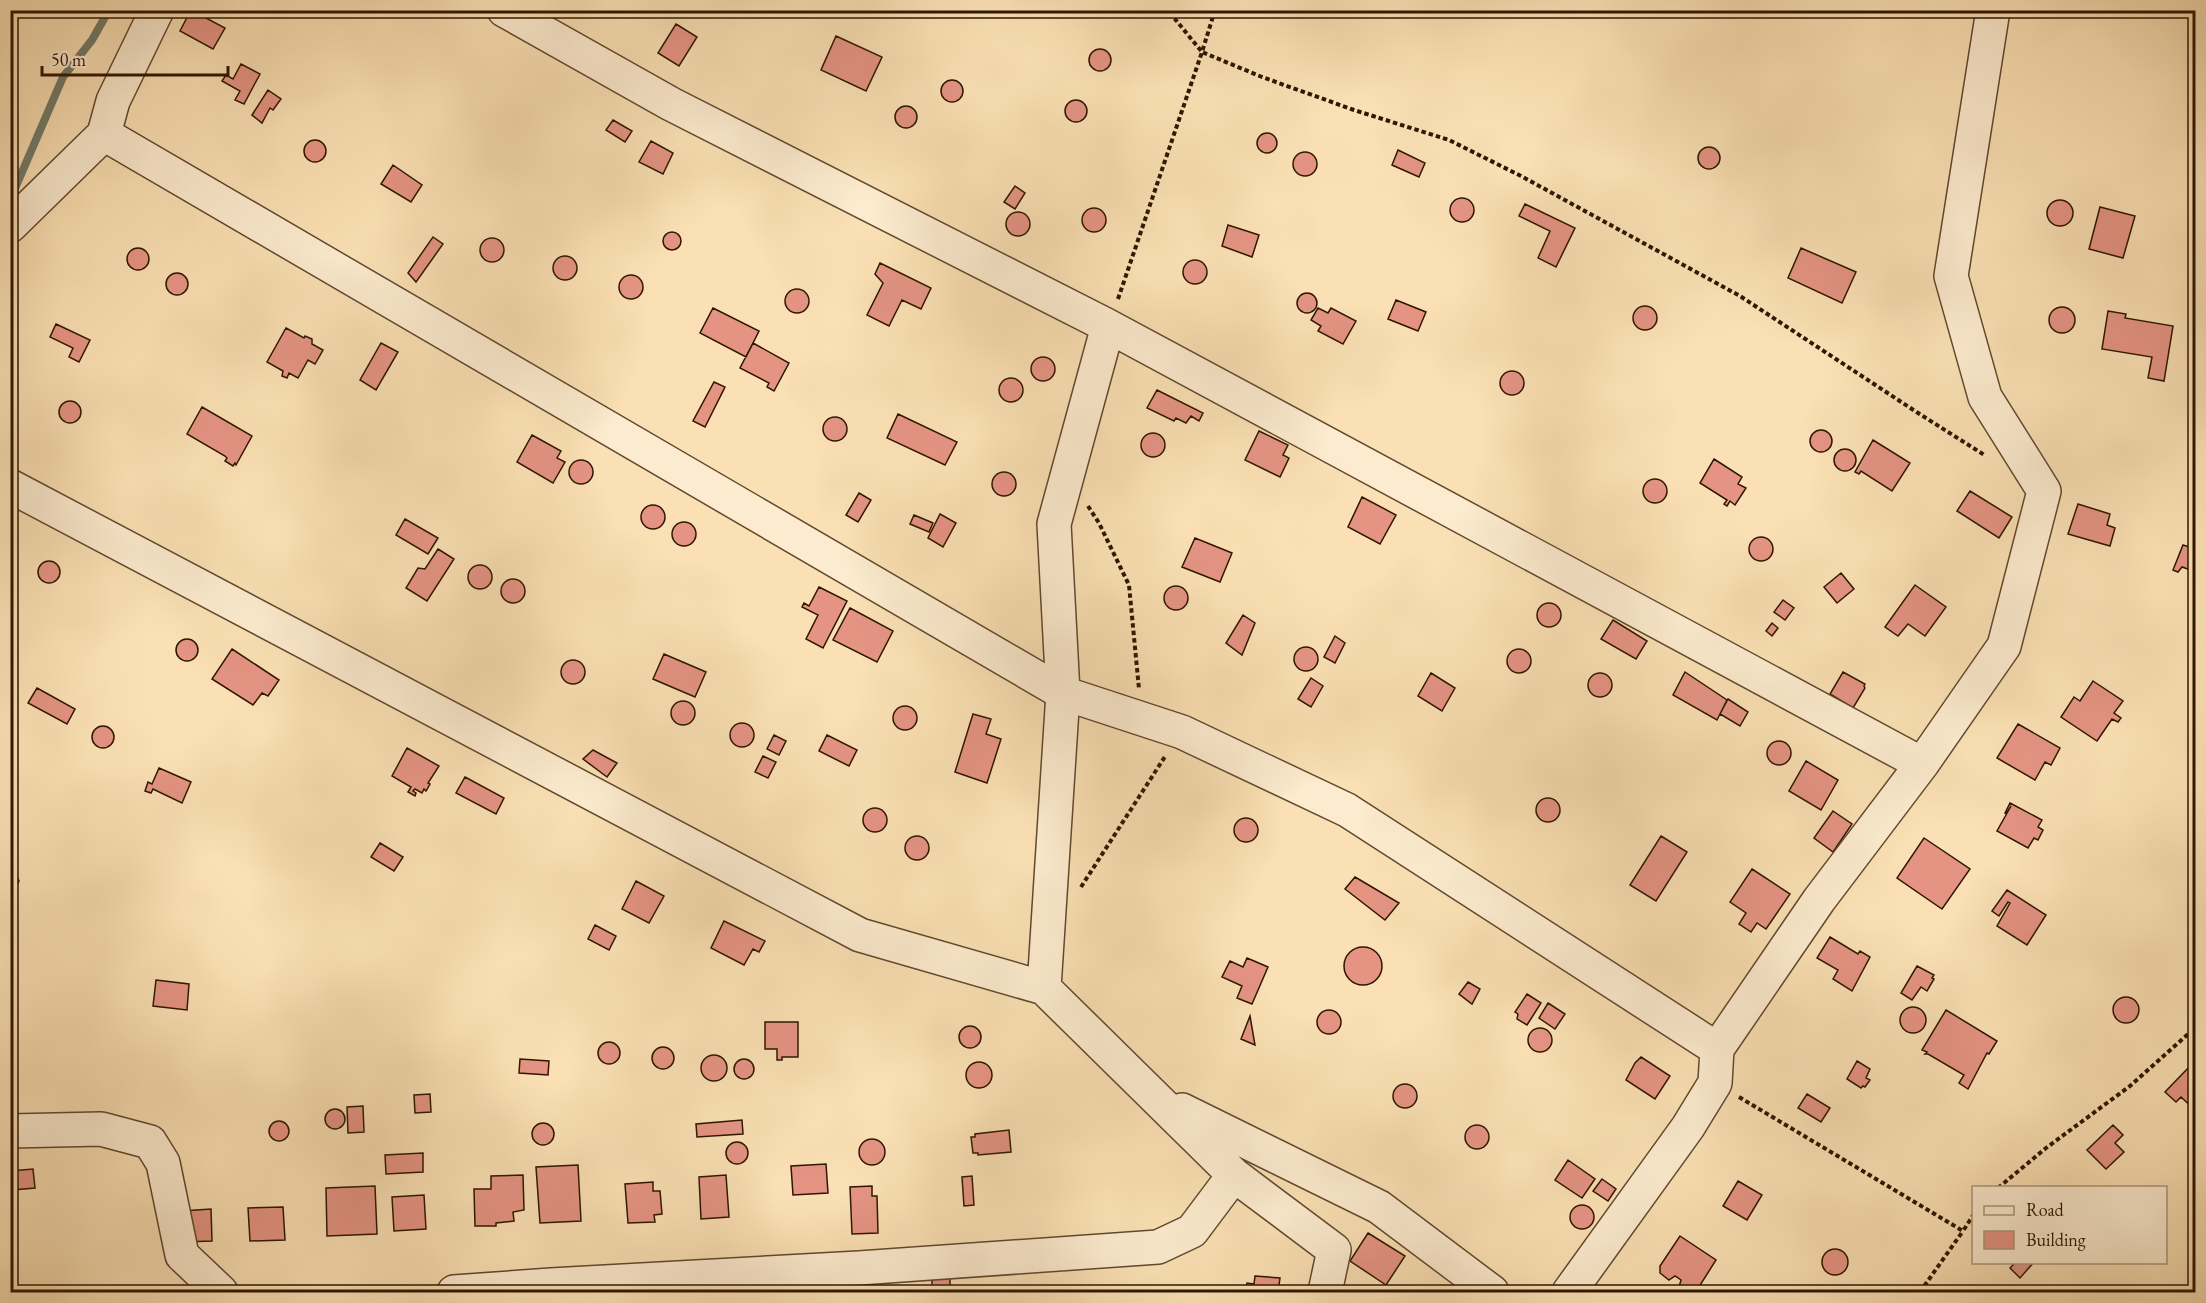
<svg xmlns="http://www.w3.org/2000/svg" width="2206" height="1303" font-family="'EB Garamond',serif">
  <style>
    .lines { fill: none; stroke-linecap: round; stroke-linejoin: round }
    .stream { stroke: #717a69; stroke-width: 8 }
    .building { fill: #e59484; stroke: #2e1600; stroke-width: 1.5 }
    .minor-casing { stroke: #61482d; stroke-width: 36 }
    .path { stroke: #2e1600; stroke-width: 4; stroke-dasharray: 4.5 3; stroke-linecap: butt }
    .minor { stroke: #fcebce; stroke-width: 33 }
  </style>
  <rect width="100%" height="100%" fill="#fae0b4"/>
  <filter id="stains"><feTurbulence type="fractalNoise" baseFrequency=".00333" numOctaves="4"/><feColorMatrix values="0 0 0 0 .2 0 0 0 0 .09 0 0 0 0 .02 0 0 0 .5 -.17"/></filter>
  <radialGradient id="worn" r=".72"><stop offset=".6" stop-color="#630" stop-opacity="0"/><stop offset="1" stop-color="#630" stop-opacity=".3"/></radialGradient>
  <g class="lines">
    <!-- stream -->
    <path class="stream" d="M10 200 63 77 92 40 109 10"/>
  </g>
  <!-- building -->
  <path class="building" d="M191 10 225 28 213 49 180 31Z
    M676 24 697 37 679 66 658 53Z
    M836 36 882 57 866 91 821 70Z
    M1089 60a11 11 0 1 1 22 0a11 11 0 1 1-22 0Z
    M241 64 260 74 244 104 235 100 240 91 222 81 226 75 233 79Z
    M941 91a11 11 0 1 1 22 0a11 11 0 1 1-22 0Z
    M268 90 281 99 273 110 270 108 262 123 252 115Z
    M1065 111a11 11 0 1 1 22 0a11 11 0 1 1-22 0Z
    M895 117a11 11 0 1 1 22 0a11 11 0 1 1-22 0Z
    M613 120 632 131 625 142 606 130Z
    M1257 143a10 10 0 1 1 20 0a10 10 0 1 1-20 0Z
    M304 151a11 11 0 1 1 22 0a11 11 0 1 1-22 0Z
    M651 141 673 153 663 174 639 162Z
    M1698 158a11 11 0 1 1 22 0a11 11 0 1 1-22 0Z
    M1398 150 1425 163 1419 177 1392 165Z
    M1293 164a12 12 0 1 1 24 0a12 12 0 1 1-24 0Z
    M393 165 422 185 411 202 381 184Z
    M1015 186 1025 193 1015 209 1004 202Z
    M1450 210a12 12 0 1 1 24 0a12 12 0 1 1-24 0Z
    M2047 213a13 13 0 1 1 26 0a13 13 0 1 1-26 0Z
    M1525 204 1575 228 1556 267 1538 258 1550 231 1519 216Z
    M2100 207 2135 216 2123 258 2089 249Z
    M1082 220a12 12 0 1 1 24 0a12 12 0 1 1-24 0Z
    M1006 224a12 12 0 1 1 24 0a12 12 0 1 1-24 0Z
    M1228 225 1259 235 1252 257 1222 246Z
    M663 241a9 9 0 1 1 18 0a9 9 0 1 1-18 0Z
    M433 237 443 244 416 282 408 273Z
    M480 250a12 12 0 1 1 24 0a12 12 0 1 1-24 0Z
    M1801 248 1856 272 1842 303 1788 278Z
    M127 259a11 11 0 1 1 22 0a11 11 0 1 1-22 0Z
    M553 268a12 12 0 1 1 24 0a12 12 0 1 1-24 0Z
    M1183 272a12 12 0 1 1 24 0a12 12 0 1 1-24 0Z
    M880 263 931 288 921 309 902 300 889 326 867 315 883 283 875 274Z
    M166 284a11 11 0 1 1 22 0a11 11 0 1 1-22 0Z
    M619 287a12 12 0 1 1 24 0a12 12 0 1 1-24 0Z
    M785 301a12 12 0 1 1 24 0a12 12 0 1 1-24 0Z
    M1297 303a10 10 0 1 1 20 0a10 10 0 1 1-20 0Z
    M1396 300 1426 312 1418 331 1388 319Z
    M1633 318a12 12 0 1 1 24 0a12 12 0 1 1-24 0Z
    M2049 320a13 13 0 1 1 26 0a13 13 0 1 1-26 0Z
    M713 308 759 331 746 357 700 333Z
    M1318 308 1328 313 1331 308 1356 321 1343 344 1318 331 1321 326 1311 320Z
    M2108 311 2126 314 2125 318 2173 326 2164 381 2148 378 2152 357 2102 349Z
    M56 324 90 340 79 362 69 357 73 348 50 337Z
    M286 328 304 338 305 336 312 339V344L323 350 315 364 308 360 298 378 289 373 287 378 282 376 283 371 267 362Z
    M381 343 398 352 376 390 360 380Z
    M753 343 789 363 774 391 767 387 769 383 740 368Z
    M1031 369a12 12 0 1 1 24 0a12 12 0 1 1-24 0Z
    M1500 383a12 12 0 1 1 24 0a12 12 0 1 1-24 0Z
    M999 390a12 12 0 1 1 24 0a12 12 0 1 1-24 0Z
    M714 382 725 387 705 427 693 421Z
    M1157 390 1203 413 1199 421 1191 416 1186 423 1176 418 1174 421 1147 408Z
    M59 412a11 11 0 1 1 22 0a11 11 0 1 1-22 0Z
    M202 407 252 436 236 465 235 463 233 466 225 461 227 458 225 456 187 434Z
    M898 414 957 442 945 465 887 438Z
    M823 429a12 12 0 1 1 24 0a12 12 0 1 1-24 0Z
    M1810 441a11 11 0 1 1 22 0a11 11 0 1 1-22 0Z
    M1259 431 1288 445 1283 455 1289 458 1280 477 1245 460Z
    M1141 445a12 12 0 1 1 24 0a12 12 0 1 1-24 0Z
    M532 435 561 451 557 458 565 462 553 483 517 462Z
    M1873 440 1910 463 1892 491 1861 471 1859 474 1855 472Z
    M1834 460a11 11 0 1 1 22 0a11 11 0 1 1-22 0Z
    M1714 459 1742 477 1738 484 1746 488 1735 505 1730 501 1727 506 1724 504 1727 500 1700 483Z
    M569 472a12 12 0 1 1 24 0a12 12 0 1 1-24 0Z
    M992 484a12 12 0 1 1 24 0a12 12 0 1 1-24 0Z
    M1643 491a12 12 0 1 1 24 0a12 12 0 1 1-24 0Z
    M1970 491 2012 517 1999 538 1957 511Z
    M859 493 871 500 858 522 846 515Z
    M1362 497 1396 515 1380 544 1348 527Z
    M2078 504 2110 514 2107 525 2115 528 2110 546 2068 534Z
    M641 517a12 12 0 1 1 24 0a12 12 0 1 1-24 0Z
    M940 514 956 523 943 547 928 538Z
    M914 515 933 523 929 532 910 524Z
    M405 519 438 538 428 554 396 535Z
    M672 534a12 12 0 1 1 24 0a12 12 0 1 1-24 0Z
    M1749 549a12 12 0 1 1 24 0a12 12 0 1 1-24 0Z
    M1195 538 1232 553 1220 582 1182 567Z
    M2183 545 2196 549V572L2182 567 2178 572 2173 570Z
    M438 549 454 559 427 601 406 588 418 568 425 569Z
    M38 572a11 11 0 1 1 22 0a11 11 0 1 1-22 0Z
    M468 577a12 12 0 1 1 24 0a12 12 0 1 1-24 0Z
    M1841 573 1854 589 1837 603 1824 587Z
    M501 591a12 12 0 1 1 24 0a12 12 0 1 1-24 0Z
    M1915 585 1946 607 1925 636 1908 624 1898 636 1885 627Z
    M1164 598a12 12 0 1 1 24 0a12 12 0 1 1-24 0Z
    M819 587 847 601 823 648 806 639 818 615 802 607 804 603 809 606Z
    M1783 600 1794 608 1785 620 1774 612Z
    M1537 615a12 12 0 1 1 24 0a12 12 0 1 1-24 0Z
    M850 608 893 631 877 662 833 640Z
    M1243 615 1255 623 1242 655 1226 643Z
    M1613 620 1647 641 1636 659 1601 639Z
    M1772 623 1778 628 1772 636 1766 631Z
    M1335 636 1345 643 1335 663 1324 657Z
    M176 650a11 11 0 1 1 22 0a11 11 0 1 1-22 0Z
    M1294 659a12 12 0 1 1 24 0a12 12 0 1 1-24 0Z
    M232 649 279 680 268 696 262 693 253 705 212 679Z
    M1507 661a12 12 0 1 1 24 0a12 12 0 1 1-24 0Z
    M664 654 706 672 695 697 653 679Z
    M561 672a12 12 0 1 1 24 0a12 12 0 1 1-24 0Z
    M1685 672 1727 700 1717 720 1673 695Z
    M1843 672 1865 684 1864 686 1865 688 1853 708 1830 694Z
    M1588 685a12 12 0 1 1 24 0a12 12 0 1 1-24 0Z
    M1431 673 1455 688 1442 711 1418 696Z
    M1311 678 1323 686 1311 707 1298 699Z
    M2093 681 2123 701 2114 713 2121 718 2118 722 2112 719 2097 741 2061 717 2074 697 2080 701Z
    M37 688 75 709 67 724 28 703Z
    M1728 699 1748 712 1740 726 1720 714Z
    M671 713a12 12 0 1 1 24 0a12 12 0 1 1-24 0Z
    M893 718a12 12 0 1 1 24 0a12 12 0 1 1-24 0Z
    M973 714 991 719 986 734 1001 739 987 783 955 772Z
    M730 735a12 12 0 1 1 24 0a12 12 0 1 1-24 0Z
    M2018 724 2060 748 2051 765 2045 762 2035 780 1997 758Z
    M92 737a11 11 0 1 1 22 0a11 11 0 1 1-22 0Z
    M774 735 786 741 779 755 767 749Z
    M827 735 857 750 849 766 819 751Z
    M1767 753a12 12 0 1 1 24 0a12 12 0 1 1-24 0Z
    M407 748 439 766 428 783 430 784 426 791 424 789 422 793 415 789 413 791 416 793 415 796 408 792 411 787 392 776Z
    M593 750 617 763 607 777 583 759Z
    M763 756 776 762 768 778 755 772Z
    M1806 761 1838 780 1821 810 1789 791Z
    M159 768 191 782 182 803 153 789 151 793 145 791 148 782 152 784Z
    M465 777 504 798 496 814 456 793Z
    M1536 810a12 12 0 1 1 24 0a12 12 0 1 1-24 0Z
    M2010 803 2042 820 2038 827 2043 830 2038 840 2034 838 2028 848 1997 831 2011 806 2006 814 2005 813Z
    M863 820a12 12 0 1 1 24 0a12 12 0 1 1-24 0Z
    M1833 811 1852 824 1833 852 1814 838Z
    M1234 830a12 12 0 1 1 24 0a12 12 0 1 1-24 0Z
    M905 848a12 12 0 1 1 24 0a12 12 0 1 1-24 0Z
    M1661 836 1687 852 1656 901 1630 885Z
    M1924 838 1970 869 1942 909 1897 878Z
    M380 843 403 857 394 871 371 857Z
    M1752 869 1790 894 1766 929 1757 923 1751 932 1739 924 1746 913 1730 902Z
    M10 870 16 874 19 881 16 887 10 891Z
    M1355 877 1399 903 1385 920 1345 889Z
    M636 881 664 896 649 923 622 909Z
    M2007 890 2046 915 2027 945 1997 926 2010 903 2008 902 1999 916 1992 911Z
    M724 921 765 941 759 952 753 949 744 965 711 948Z
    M595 925 616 936 609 950 588 939Z
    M1830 937 1858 954 1860 951 1870 957 1852 991 1833 979 1838 970 1817 958Z
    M1344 966a19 19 0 1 1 38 0a19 19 0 1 1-38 0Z
    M1247 958 1268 967 1252 1004 1237 998 1242 986 1222 977 1230 961 1243 967Z
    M1917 966 1934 975 1932 978 1934 979 1927 991 1921 987 1912 1000 1901 993Z
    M10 968H14V999H10Z
    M156 980 189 984 187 1010 153 1006Z
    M1468 982 1480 989 1472 1004 1459 994Z
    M1527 994 1541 1003 1527 1025 1517 1019 1518 1014 1515 1012Z
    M2113 1010a13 13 0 1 1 26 0a13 13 0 1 1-26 0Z
    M1548 1003 1565 1014 1555 1029 1539 1018Z
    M1900 1020a13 13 0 1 1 26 0a13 13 0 1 1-26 0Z
    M1317 1022a12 12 0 1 1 24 0a12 12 0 1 1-24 0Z
    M1946 1010 1997 1041 1989 1054 1987 1053 1968 1089 1959 1083 1964 1075 1928 1054H1925L1927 1052 1922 1050Z
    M1250 1016 1255 1045 1241 1039Z
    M765 1022H798V1057H782V1060H777V1049H765Z
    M959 1037a11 11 0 1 1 22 0a11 11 0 1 1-22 0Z
    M1528 1040a12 12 0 1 1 24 0a12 12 0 1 1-24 0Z
    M598 1053a11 11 0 1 1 22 0a11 11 0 1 1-22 0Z
    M652 1058a11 11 0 1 1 22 0a11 11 0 1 1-22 0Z
    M701 1068a13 13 0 1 1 26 0a13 13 0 1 1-26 0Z
    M1641 1057 1670 1076 1655 1099 1626 1080 1635 1063Z
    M734 1069a10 10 0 1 1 20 0a10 10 0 1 1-20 0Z
    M520 1059 549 1061 548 1075 519 1073Z
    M1857 1061 1870 1069 1866 1078 1870 1080 1865 1087 1863 1086 1861 1088 1847 1079Z
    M966 1075a13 13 0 1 1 26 0a13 13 0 1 1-26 0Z
    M2193 1063 2196 1065V1111L2181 1097 2176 1102 2165 1092Z
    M1393 1096a12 12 0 1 1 24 0a12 12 0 1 1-24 0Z
    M430 1094 431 1112 415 1113 414 1095Z
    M1807 1094 1830 1108 1821 1122 1798 1108Z
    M363 1106 364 1132 348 1133 347 1107Z
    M325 1119a10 10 0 1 1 20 0a10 10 0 1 1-20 0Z
    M742 1120 743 1134 697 1137 696 1124Z
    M269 1131a10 10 0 1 1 20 0a10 10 0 1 1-20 0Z
    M532 1134a11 11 0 1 1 22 0a11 11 0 1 1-22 0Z
    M1465 1137a12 12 0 1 1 24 0a12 12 0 1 1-24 0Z
    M2113 1125 2123 1135 2115 1143 2124 1152 2106 1169 2087 1150Z
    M1009 1130 1011 1152 978 1155V1153H973L971 1137H975V1134Z
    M859 1152a13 13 0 1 1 26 0a13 13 0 1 1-26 0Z
    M726 1153a11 11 0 1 1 22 0a11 11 0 1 1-22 0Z
    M423 1153V1172L386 1174 385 1155Z
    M1568 1160 1595 1179 1582 1198 1555 1180Z
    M826 1164 828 1193 793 1195 791 1166Z
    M578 1165 581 1221 540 1223 536 1167Z
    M33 1169 35 1188 13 1190 14 1194H10V1171Z
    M523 1175 524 1210 513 1212 514 1221 496 1223V1226H475L474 1189H491V1176Z
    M726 1175 729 1217 701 1219 699 1177Z
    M972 1176 974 1205 964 1206 962 1177Z
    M1602 1179 1616 1189 1608 1201 1593 1191Z
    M1738 1181 1762 1195 1747 1220 1723 1206Z
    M653 1182V1191H660L662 1214 654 1215 655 1222 628 1223 625 1184Z
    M375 1186 377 1234 327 1236 326 1188Z
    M872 1186V1196H877L878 1233 852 1234 850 1187Z
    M424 1195 426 1229 394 1231 392 1197Z
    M1570 1217a12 12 0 1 1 24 0a12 12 0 1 1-24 0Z
    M283 1207 285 1240 250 1241 248 1208Z
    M211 1209 212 1241 182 1242V1211Z
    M1368 1233 1405 1256 1386 1285 1350 1261Z
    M1680 1236 1716 1260 1697 1290 1689 1291V1292L1679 1287 1681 1280 1675 1276 1669 1280 1660 1273V1266Z
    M1822 1262a13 13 0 1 1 26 0a13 13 0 1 1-26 0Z
    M2016 1262H2034L2020 1278 2010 1268Z
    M1255 1276 1280 1278 1278 1292H1245L1247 1283 1254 1284Z
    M932 1277H950V1292H932Z
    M1455 1285 1469 1292H1447Z"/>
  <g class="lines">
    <!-- minor casing -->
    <g class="minor-casing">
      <path id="minor" d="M504 10 671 104 1108 326 1922 764
        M104 134 1063 693 1044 988 1234 1175 1334 1250 1325 1292
        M10 226 104 134 113 101 157 10
        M1108 326 1054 524 1063 693 1182 732 1347 810 1717 1049
        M10 486 860 935 1044 988
        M1182 1110 1379 1207 1492 1292
        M10 1131 101 1129 150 1142 163 1163 182 1255 221 1292
        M454 1292 551 1285 859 1268 1158 1247 1192 1231 1234 1175
        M1569 1292 1688 1127 1715 1083 1717 1049 1819 900 1922 764 2004 646 2044 491 1985 397 1951 276 1993 10"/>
    </g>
    <!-- path -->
    <path class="path" d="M1215 10 1202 52 1262 77 1354 110 1449 140 1521 176 1740 296 1918 413 1986 456
      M10 34 15 10
      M1118 299 1202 52 1175 19 1161 10
      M1088 506 1099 523 1129 585 1139 689
      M1081 887 1166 755
      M1739 1097 1963 1231 1974 1214
      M1998 1188 2046 1148 2130 1086 2196 1027
      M1920 1292 1963 1231"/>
    <!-- minor -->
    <use href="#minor" class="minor"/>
  </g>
  <!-- margin -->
  <rect width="2206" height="1303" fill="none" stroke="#fae0b4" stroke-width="36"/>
  <rect x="12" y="12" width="2182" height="1279" fill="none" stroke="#2e1600" stroke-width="3"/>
  <rect x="18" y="18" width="2170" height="1267" fill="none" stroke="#2e1600" stroke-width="1.5"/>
  <!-- legend -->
  <rect x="1972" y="1186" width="195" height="78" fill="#fcebce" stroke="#aa967c" stroke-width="1.5"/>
  <rect x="1984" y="1206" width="30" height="9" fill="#fcebce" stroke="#aa967c" stroke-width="1.5"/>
  <text x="2026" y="1216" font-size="18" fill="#2e1600">Road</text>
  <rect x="1984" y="1231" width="30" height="18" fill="#e59484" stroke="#aa967c" stroke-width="1.5"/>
  <text x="2026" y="1246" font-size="18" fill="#2e1600">Building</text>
  <!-- scale -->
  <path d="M42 66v9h186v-9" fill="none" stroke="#2e1600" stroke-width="3"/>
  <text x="51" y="66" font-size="18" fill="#2e1600" stroke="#fcebce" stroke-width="4.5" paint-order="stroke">50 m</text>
  <rect width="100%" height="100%" filter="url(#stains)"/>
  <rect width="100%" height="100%" fill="url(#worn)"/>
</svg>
